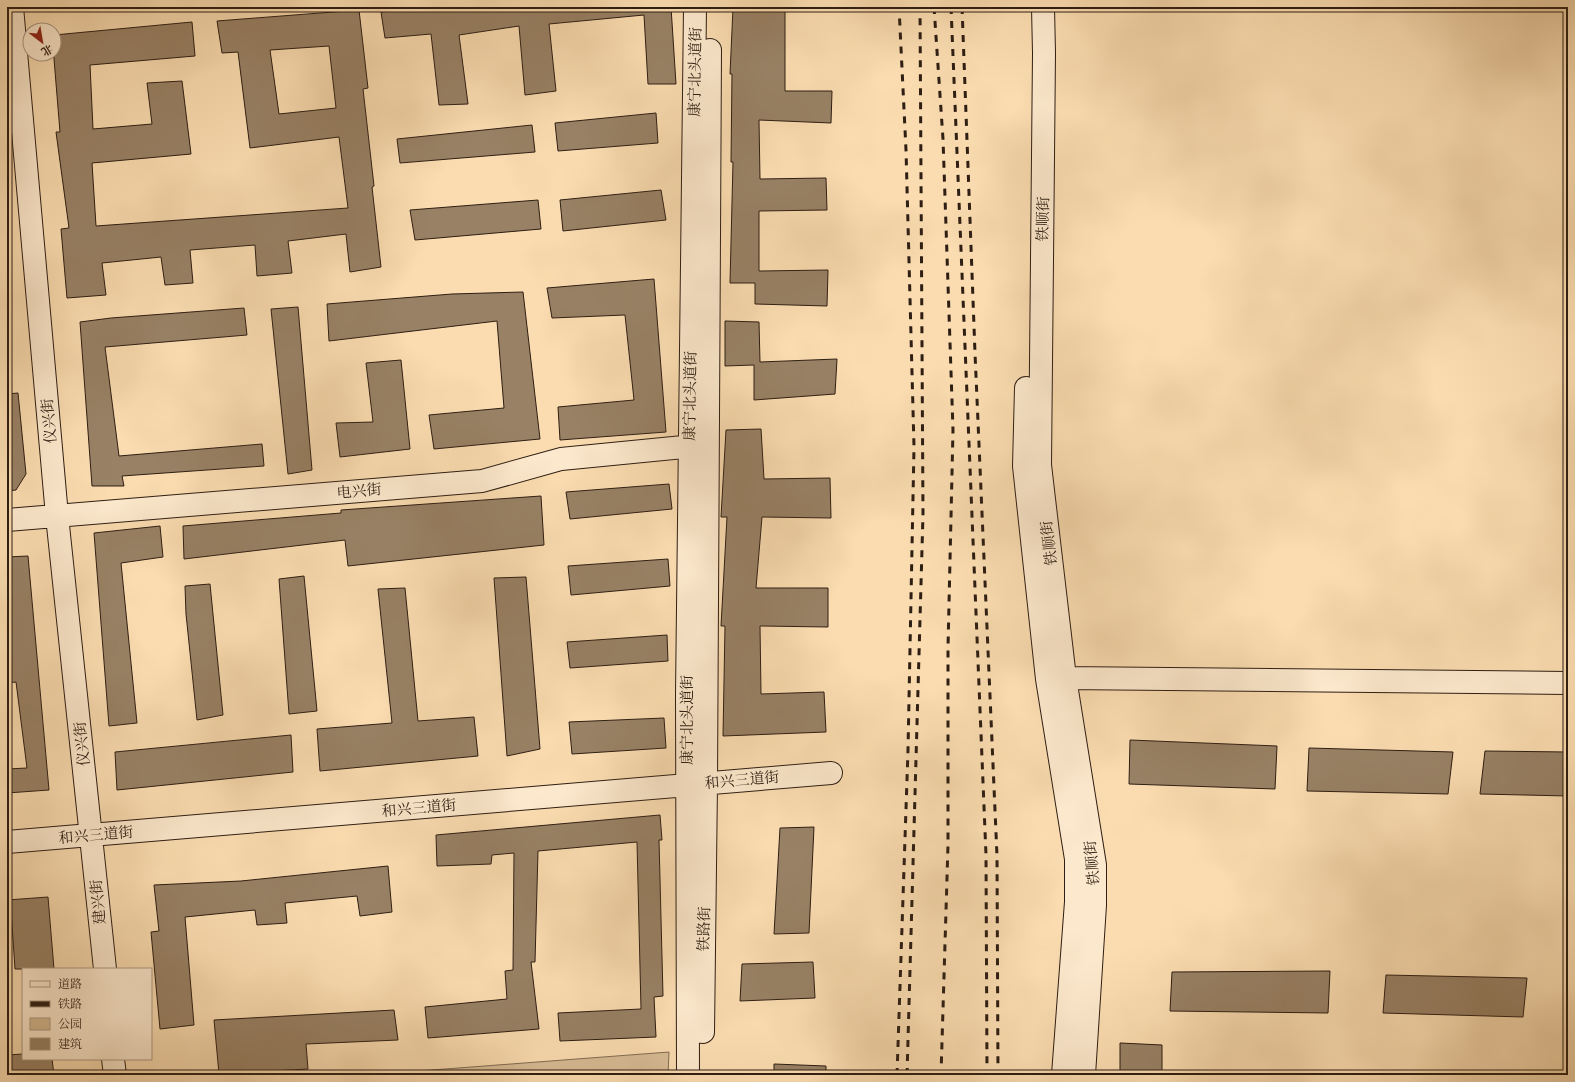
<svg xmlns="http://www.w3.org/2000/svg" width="1575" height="1082" font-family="'Libre Bodoni','Noto Serif SC',serif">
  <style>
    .green { fill: #d7bc95; stroke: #826d54 }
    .building { fill: #988165; stroke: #2e1e13; fill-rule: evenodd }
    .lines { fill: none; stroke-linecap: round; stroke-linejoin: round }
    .secondary-casing { stroke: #2e1e13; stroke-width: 24 }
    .secondary { stroke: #fce8cc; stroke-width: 22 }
    .rail { stroke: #2e1e13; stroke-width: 3; stroke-dasharray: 7 7; stroke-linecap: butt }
    .labels { text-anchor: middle; stroke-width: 3.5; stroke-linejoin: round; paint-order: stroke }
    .street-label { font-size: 15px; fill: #2e1e13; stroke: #fce8cc }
  </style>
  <rect width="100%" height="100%" fill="#fadcb0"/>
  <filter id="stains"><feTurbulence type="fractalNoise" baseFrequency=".005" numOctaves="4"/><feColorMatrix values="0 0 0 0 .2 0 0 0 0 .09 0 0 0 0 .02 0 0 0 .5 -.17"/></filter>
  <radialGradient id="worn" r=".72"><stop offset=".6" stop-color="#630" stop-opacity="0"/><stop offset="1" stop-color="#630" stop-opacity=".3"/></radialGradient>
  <!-- green -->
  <path class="green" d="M669 1052 668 1075H366Z"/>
  <!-- building -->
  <path class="building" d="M429 7H671L676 84H648L644 15 549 24 556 91 525 95 519 26 459 35 468 104 439 105 431 34 385 38 381 12Z
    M741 7H785V91H832L831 123 759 120 760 179 826 178 827 210 759 211V271L828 270 827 306 755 304V283H730L733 162H731L732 74H730L733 8Z
    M359 10 368 88 363 89 374 186 372 187 381 267 350 272 346 234 288 241 292 273 257 276 255 245 190 250 193 283 165 285 161 257 102 263 106 295 67 298 61 229 69 228 56 132H60L54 59V35L192 22 195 56 90 65 93 129 152 124 147 83 182 81 191 154 92 163 96 226 348 208 339 137 250 148 238 52 222 53 217 21ZM329 46 336 108 279 114 270 50Z
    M656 113 658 143 558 151 555 123Z
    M532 125 535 152 400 163 397 139Z
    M661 190 666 220 563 231 560 200Z
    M538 200 541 229 415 240 410 210Z
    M654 279 666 432 560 440 558 407 634 400 625 315 552 318 547 288Z
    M523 292 540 439 434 449 429 415 504 408 497 321 329 341 327 304 452 294Z
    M298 307 312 470 288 474 271 309Z
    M244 308 247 335 105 347 119 456 262 444 264 466 122 476 124 486H92L80 322 111 318Z
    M725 321 759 322 760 362 837 359 835 394 754 400V365L725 366Z
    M401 360 410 449 340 457 336 423 373 422 366 363Z
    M18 393 26 474 16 490 7 491V394Z
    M761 429 764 479 830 478 831 518 762 517 756 588H828V627L760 626 761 694 824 692 826 732 723 736 725 626H721L727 517H721L726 430Z
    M669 484 672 509 570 519 566 492Z
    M541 496 544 545 348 566 345 540 184 559 183 526 341 513V510Z
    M160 526 163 557 121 563 137 723 109 726 94 533Z
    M28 556 49 790 7 793V769L27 768 16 682 7 683V557Z
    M668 559 670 586 571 595 568 566Z
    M304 576 317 711 289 714 279 579Z
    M526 577 540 749 507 756 494 578Z
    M210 584 223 715 197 720 186 614 185 586Z
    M405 588 418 721 474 717 478 756 320 771 317 729 392 723 378 589Z
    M667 635 668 661 570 668 567 642Z
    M664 718 666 748 572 754 569 722Z
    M291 735 293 772 117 790 115 752Z
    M1130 740 1277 746 1275 789 1129 784Z
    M1309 748 1453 752 1448 794 1307 791Z
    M1485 751 1568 752V796L1480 794Z
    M660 815 662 840H659L663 996 654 997 656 1037 560 1041 558 1013 641 1009 637 842 538 851 535 962H531L539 1029 428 1038 425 1007 507 999 505 971 513 970 514 853 492 855 491 864 437 866 436 835Z
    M814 827 809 933 774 934 780 828Z
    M388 866 392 912 360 916 357 896 285 903 287 923 257 925 255 910 185 917 194 1025 160 1029 151 932 159 931 154 885 241 881Z
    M48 897 54 969H15L11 910 7 911V900Z
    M813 962 815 998 740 1001 742 964Z
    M1330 971 1328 1013 1170 1011 1172 972Z
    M1386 975 1527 978 1523 1017 1383 1013Z
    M394 1010 398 1040 306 1044 308 1069 219 1074 214 1020Z
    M1120 1043 1162 1045V1075H1120Z
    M23 1054V1059H52L54 1075H7V1055Z
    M774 1064 826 1066V1075H774Z"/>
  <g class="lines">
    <!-- secondary casing -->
    <g class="secondary-casing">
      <path id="secondary" d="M12 7 57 516 105 969
        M1043 7 1044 53 1040 465 1065 678 1095 865V905L1084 1075
        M1026 388 1024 466 1047 679 1076 859V902L1063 1075
        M7 520 482 481 561 459 704 445
        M1065 678 1568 683
        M7 842 831 773
        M703 1032 706 783 710 50
        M113 1059 115 1075
        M688 1075 687 693 695 7"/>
    </g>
    <!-- secondary -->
    <use href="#secondary" class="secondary"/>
    <!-- rail -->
    <path class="rail" d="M934 7 943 139 953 430 948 648V845L941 1075
      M951 7 986 855 987 1075
      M962 7 975 353 997 856 998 1075
      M897 1075 908 750 914 447 906 150 899 7
      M907 1075 923 514 920 7"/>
  </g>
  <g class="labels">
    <!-- street labels -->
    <g class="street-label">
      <text transform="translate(695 72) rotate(-89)" y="5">康宁北头道街</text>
      <text transform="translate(1043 219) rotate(-89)" y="5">铁顺街</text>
      <text transform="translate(690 396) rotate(-89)" y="5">康宁北头道街</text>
      <text transform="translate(49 421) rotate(-95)" y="5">仪兴街</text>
      <text transform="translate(359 491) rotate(-5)" y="5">电兴街</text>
      <text transform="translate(1049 543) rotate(-97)" y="5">铁顺街</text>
      <text transform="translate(687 720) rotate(-90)" y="5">康宁北头道街</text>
      <text transform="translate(82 744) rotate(-96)" y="5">仪兴街</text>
      <text transform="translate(742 780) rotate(-5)" y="5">和兴三道街</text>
      <text transform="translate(419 808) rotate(-5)" y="5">和兴三道街</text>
      <text transform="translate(96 835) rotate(-5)" y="5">和兴三道街</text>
      <text transform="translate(1092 863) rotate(-95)" y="5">铁顺街</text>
      <text transform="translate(98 902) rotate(-95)" y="5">建兴街</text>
      <text transform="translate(704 929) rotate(-89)" y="5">铁路街</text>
    </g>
  </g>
  <!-- margin -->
  <rect width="1575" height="1082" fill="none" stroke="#fadcb0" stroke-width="24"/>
  <rect x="8" y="8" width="1559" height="1066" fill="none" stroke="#2e1e13" stroke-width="2"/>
  <rect x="12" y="12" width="1551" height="1058" fill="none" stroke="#2e1e13"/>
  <!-- legend -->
  <rect x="22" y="968" width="130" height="92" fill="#fce8cc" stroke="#aa9782"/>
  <rect x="30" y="981" width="20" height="6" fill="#fce8cc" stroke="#aa9782"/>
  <text x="58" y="988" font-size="12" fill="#2e1e13">道路</text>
  <rect x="30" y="1001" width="20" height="6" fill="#2e1e13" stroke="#aa9782"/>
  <text x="58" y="1008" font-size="12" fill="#2e1e13">铁路</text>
  <rect x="30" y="1018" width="20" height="12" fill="#d7bc95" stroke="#aa9782"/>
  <text x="58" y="1028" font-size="12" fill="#2e1e13">公园</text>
  <rect x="30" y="1038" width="20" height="12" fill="#988165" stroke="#aa9782"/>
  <text x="58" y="1048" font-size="12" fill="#2e1e13">建筑</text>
  <!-- north arrow -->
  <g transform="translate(42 42) rotate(149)"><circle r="19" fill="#fce8cc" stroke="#aa9782"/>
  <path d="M0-3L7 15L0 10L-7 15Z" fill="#8f2418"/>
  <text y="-6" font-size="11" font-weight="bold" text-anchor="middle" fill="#2e1e13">北</text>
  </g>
  <rect width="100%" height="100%" filter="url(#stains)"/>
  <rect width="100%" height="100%" fill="url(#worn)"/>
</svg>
